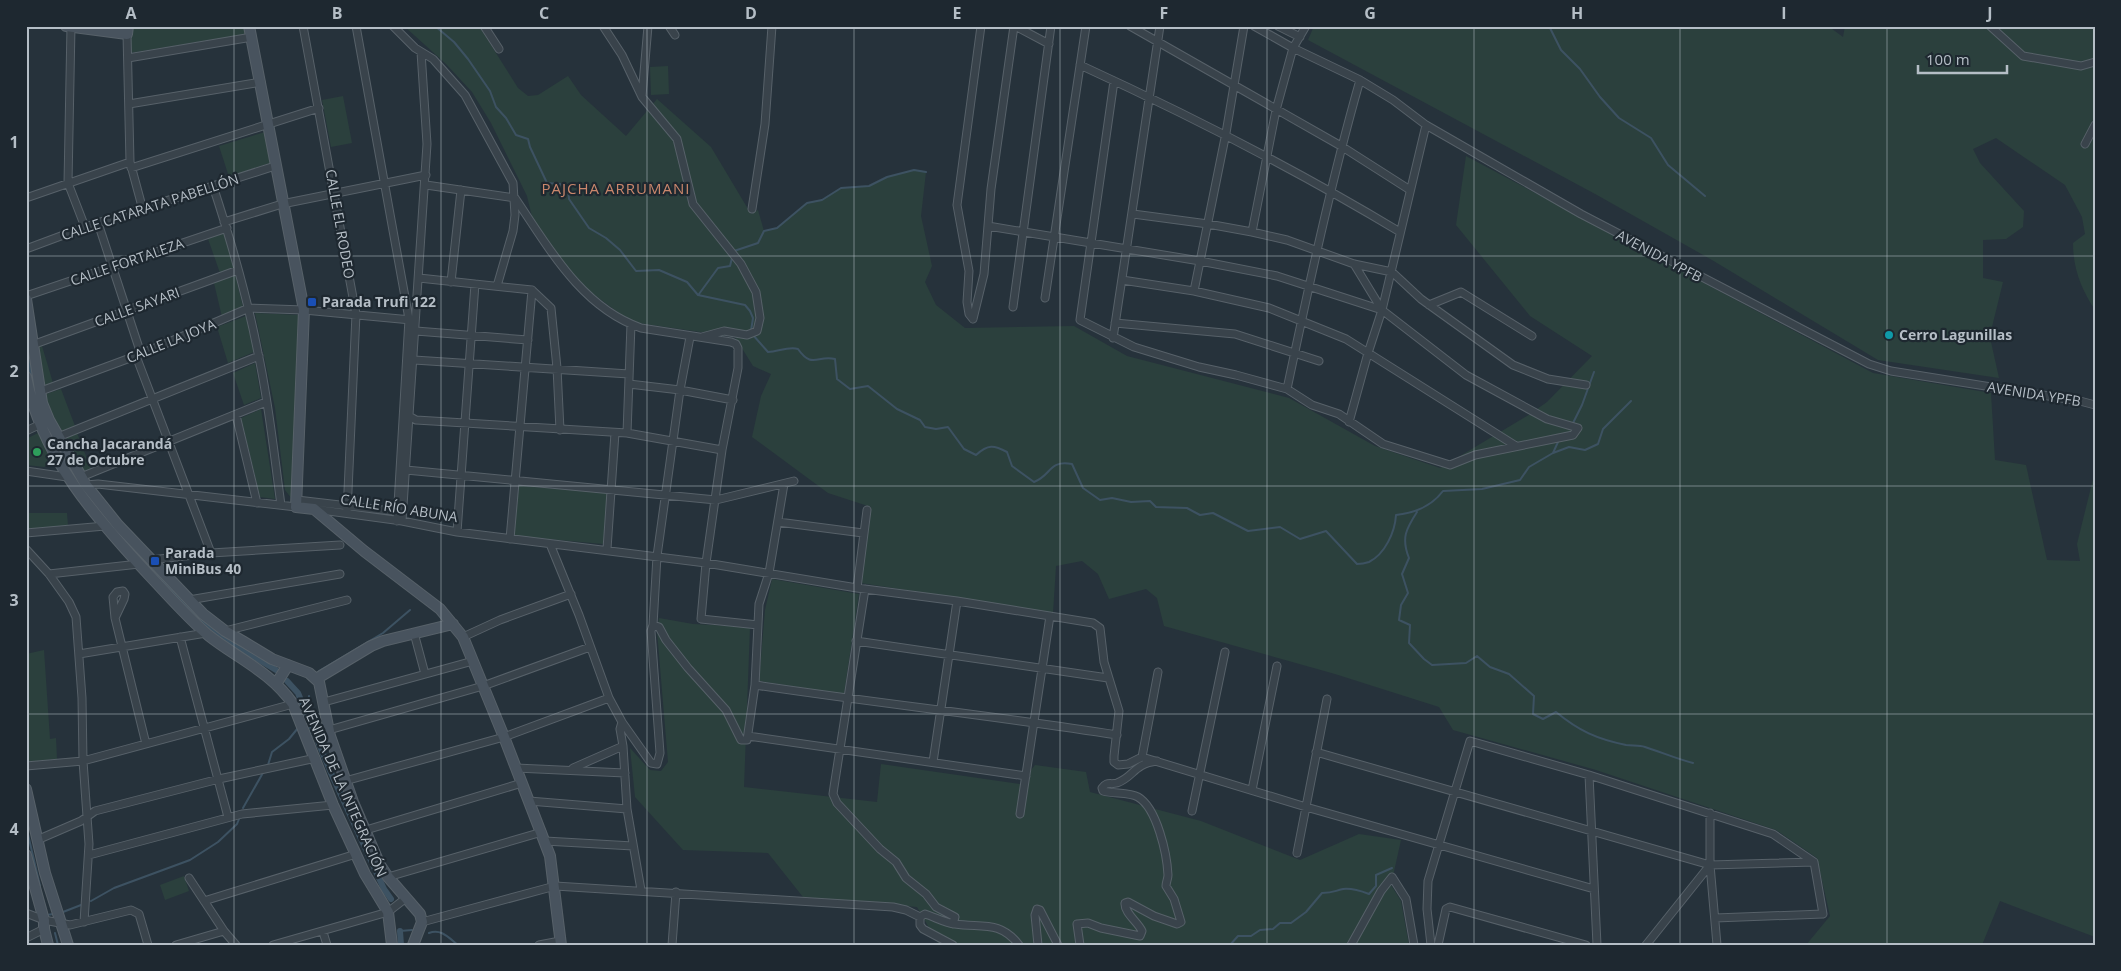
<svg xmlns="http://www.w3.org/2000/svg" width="2121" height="971" font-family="'Open Sans',sans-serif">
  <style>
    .green { fill: #2b403d }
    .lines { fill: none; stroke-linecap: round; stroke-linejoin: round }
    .stream { stroke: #3d5262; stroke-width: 2 }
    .canal { stroke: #3d5262; stroke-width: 6 }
    .street-casing { stroke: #576169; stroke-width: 9 }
    .secondary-casing { stroke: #576169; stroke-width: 12 }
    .street { stroke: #39434b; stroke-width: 7 }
    .secondary { stroke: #48535e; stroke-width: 10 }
    .grid { fill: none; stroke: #b5bec6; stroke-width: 1; stroke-opacity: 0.55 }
    .transit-dot { fill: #1a4fb4; stroke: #1e2830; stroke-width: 2 }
    .culture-dot { fill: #0f9aa8; stroke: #1e2830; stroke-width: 2 }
    .leisure-dot { fill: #2e9e5b; stroke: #1e2830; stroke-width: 2 }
    .labels { text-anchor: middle; stroke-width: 4.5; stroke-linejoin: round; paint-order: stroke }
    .street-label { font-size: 14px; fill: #b5bec6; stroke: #1e2830 }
    .poi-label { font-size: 14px; font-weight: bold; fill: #b5bec6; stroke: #1e2830; text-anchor: start }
    .neighbourhood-label { font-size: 15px; letter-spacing: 1px; fill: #ca876c; stroke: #1e2830 }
    .neatline { fill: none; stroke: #b5bec6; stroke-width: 2 }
    .grid-label { font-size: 16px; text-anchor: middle; font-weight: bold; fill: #b5bec6 }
  </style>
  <rect width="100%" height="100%" fill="#26323b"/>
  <!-- green -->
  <path class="green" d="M132 26H245L247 34 130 53Z
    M404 26H479L518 88 528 96 538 95 568 76 581 95 626 136 657 99 711 147 751 214 758 210 764 231 777 228 807 203 822 200 841 188 869 186 887 177 914 170 926 172 921 216 932 266 925 282 936 305 965 328 1074 326 1127 356 1289 398 1375 446 1440 468 1527 416 1547 402 1592 356 1530 316 1456 225 1466 156 1873 373 1991 393 1995 460 2026 465 2047 560 2080 561 2077 544 2095 471V937L2000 901 1982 945H1806L1830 916 1817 858 1776 830 1596 770 1453 730 1439 707 1335 674 1164 626 1157 598 1146 589 1109 599 1098 574 1082 561 1056 566 1053 613 861 583 871 507 828 493 752 437 761 396 771 374 753 366 735 337 631 322 585 288 558 257 533 221 527 196 491 123 472 92 446 64Z
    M1314 26H1828L1843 37 1845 26H2095V310C2081 289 2073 268 2073 243L2085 234 2082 217 2065 185 1996 138 1973 149 1980 163 2024 211 2023 227 2006 239 1983 240V278L2003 282 1992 327 1991 342 1999 378 1878 360 1712 260 1597 195 1308 40Z
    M668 66 669 94 651 95 650 67Z
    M343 96 352 143 331 147 322 100Z
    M265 132 270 163 229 177 219 146Z
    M225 232 234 268 220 273 208 239Z
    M235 274 243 307 222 317 214 283Z
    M255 313 300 315 292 499 285 490 275 408Z
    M246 316 254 352 228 363 217 327Z
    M42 346 53 383 45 387 39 347Z
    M255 363 261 398 244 405 233 373Z
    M61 389 75 426 59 433 50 413 46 394Z
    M261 409 275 499 260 497 241 418Z
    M40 432 54 461 44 467 26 465V439Z
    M77 433 91 469 82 472 63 439Z
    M519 486 608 492 603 544 514 536Z
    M28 513H67L68 526 29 529Z
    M772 579 859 594 844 694 759 681 765 610Z
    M659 618 693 624 750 627 744 787 877 802 881 764 1020 784 1035 765 1086 772 1090 792 1201 821 1300 860 1359 834 1401 840 1391 885 1401 901 1409 945H939L917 907 803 897 768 853 683 850 635 797 630 748 650 770 661 771 668 762 657 631Z
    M44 650 50 739 56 738 57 759 26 762V654Z
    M184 876 189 891 165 900 160 885Z"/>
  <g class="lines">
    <!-- stream -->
    <path class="stream" d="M435 26 454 42 468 59 490 91 496 107 506 118 516 135 528 139 530 147 547 183 560 184 568 188 569 199 589 228 606 238 620 250 636 271 659 270 687 282 698 295 745 305 750 311 753 318 751 331
      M1549 26 1561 50 1580 69 1600 97 1619 118 1651 138 1668 165 1705 196
      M734 251 758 243 764 231 777 228 807 203 822 200 841 188 869 186 887 177 914 170 926 172
      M699 294 718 268 730 266 732 258
      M753 335 768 352C778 352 788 346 798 349 812 369 817 355 835 359L837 379 850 389 868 386 897 409 920 420 925 427 936 429 948 427 964 449 976 455C988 444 994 445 1007 452L1012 466 1034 482C1052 475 1048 460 1072 464L1083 488 1100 500 1112 498 1131 502 1150 501 1156 507 1187 508 1200 515 1213 513 1248 531 1280 527 1300 539 1326 531 1357 564C1361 564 1366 563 1369 562 1385 554 1395 532 1396 515 1415 513 1431 507 1443 491L1482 489 1520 480 1529 467 1553 453 1558 442
      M1573 423 1582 405 1594 372
      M1553 453 1569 447 1585 450 1598 444 1603 429 1631 401
      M1417 512C1406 529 1401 538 1409 558L1402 574 1408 593 1401 605 1399 620 1410 625 1409 643 1424 659 1432 665 1466 663 1477 656 1490 667 1509 674 1534 696 1533 714 1543 719 1556 712C1579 731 1597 739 1626 745 1632 746 1639 745 1645 747 1661 752 1677 759 1693 763
      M319 671 383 633 410 610
      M308 708 309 696
      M268 765 272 752 289 739 298 728
      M243 808 264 771
      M26 826 40 886
      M91 901 114 888 190 860 218 842 237 824 239 819
      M63 912 81 905
      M47 915 53 914
      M400 931 412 930
      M55 933 58 945
      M429 933C441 928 449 938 458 945
      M1230 945 1238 936H1251L1260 930 1273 929 1280 923H1291L1306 912 1322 893C1334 893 1334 891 1343 889 1352 888 1361 891 1369 894L1376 886V875L1392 868"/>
    <!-- canal -->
    <path class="canal" d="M26 346 32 382
      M55 445 83 490
      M116 531 179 599 207 624 231 643 276 670
      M287 681 298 693 331 773 384 889 391 899
      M400 931 401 945"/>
    <!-- street casing -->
    <g class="street-casing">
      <path id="street" d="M71 26 68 183 85 227
        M303 26 356 314 347 513
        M356 26 409 319 397 521
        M393 26 415 48 433 59 465 95 513 183 515 215 513 231 497 286
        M484 26 499 49
        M603 26 622 55 642 97 677 139 693 204 741 264 756 292 760 318 757 331 747 335 724 331 702 337
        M669 26 675 35
        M1015 26 1049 44
        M1130 26 1341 146 1410 190
        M1254 26 1293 48 1360 80 1393 100 1426 125 1581 214 1869 364 1891 371 2080 401 2095 405
        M1278 26 1300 37
        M1990 26 2023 56 2081 66 2095 62
        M127 34 130 162 143 210
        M128 58 252 37
        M1080 65C1189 115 1297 170 1400 232
        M1114 81 1080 320 1134 347 1199 367 1236 375 1287 389 1312 405 1339 414 1383 444 1450 465 1475 455 1573 435 1578 428 1547 419 1466 375 1382 310 1354 264
        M642 96 648 26
        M129 104 261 82
        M2085 144 2095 125
        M131 168 319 108
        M426 185 515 198C549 248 581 307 641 328L731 342 736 344 738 348V368L722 450 706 563 701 619 758 625
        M213 186C231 241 247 296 258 353 269 403 274 454 281 505
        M26 198 130 162
        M752 209 765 124 772 26
        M1133 214 1208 224 1252 232 1287 240 1354 264 1392 272 1421 299 1513 365 1548 379 1586 385
        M224 222 282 204 426 175
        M98 223 141 354
        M988 226 1200 261 1277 276 1382 310
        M1252 232 1276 110 1293 48 1306 26
        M26 249 85 227 275 166
        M419 278 532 290
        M1122 280 1194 291 1269 308 1346 339 1516 446
        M451 282 461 190
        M532 290 551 308 557 368 560 430
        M1194 291 1226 133 1244 26
        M26 296 227 228
        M1045 298 1086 26
        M1429 305 1461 292 1532 336
        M1013 307 1051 26
        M973 319 969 314 967 302 969 271 957 205 981 26
        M973 319 984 274 991 189 1014 26
        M1115 323 1235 334 1319 361
        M416 331 528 340
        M1113 338 1160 26
        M35 344 238 270
        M136 356 211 553
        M414 360 629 374
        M629 384 680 390 733 400
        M1287 389C1309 285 1331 182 1360 80
        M41 391 141 354 249 308 304 310 411 320
        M236 415 257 503
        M407 415 416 420 627 433 722 450
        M1349 422 1368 353 1382 310 1426 125
        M26 431 41 424
        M627 433 631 324
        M58 437 259 356
        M406 470 716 500 794 481
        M26 471 67 477
        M81 477 266 402
        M86 485 98 484 296 507
        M297 500 400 512
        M314 509 402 521 457 532 706 563 857 588 957 601 1093 623 1100 628 1104 662 1119 711 1114 756V762L1118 765 1128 764 1142 757 1158 672
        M402 521 427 144 421 52
        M778 522 863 533
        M457 532 475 284
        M26 533 105 526
        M510 539 532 290
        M550 544 579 615 609 698 622 722 651 763 657 764 660 753 651 631 653 625 659 627 666 640 688 668 726 710 741 740H747L755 685 759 604 769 573 784 484
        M26 549 49 574 69 602 76 617 82 698 83 761 89 844 84 922
        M607 549 615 433
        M151 560 211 553 340 545
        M49 574 139 564
        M857 588 867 510
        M865 589 834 787 833 794 837 803 880 849 896 862 906 878 926 894 936 907 955 917 953 924
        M189 600 340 574
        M115 618 124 599 125 594 123 591 117 592 113 597 115 618 146 744
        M653 625 657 556 680 390 690 337
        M225 631 347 600
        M414 633 425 674
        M180 637 228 817
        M463 637 500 620 571 594
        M856 641 1108 678
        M79 654 206 633
        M755 685C875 703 996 716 1117 735
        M324 702 473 661
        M622 722 620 729 623 746 627 809 641 890
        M329 730 483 686 590 647
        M748 736 1026 776
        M1316 752 1710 865 1814 862
        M1142 757 1306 807 1594 889
        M933 762 957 601
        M26 766 83 761 293 704
        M516 768 625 773
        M573 768 623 746
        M1589 775 1597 945
        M345 781 504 737 609 698
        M1252 790 1277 666
        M529 801 627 809
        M1192 811 1225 652
        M1710 813V865L1717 945
        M1020 814 1050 616
        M366 830 522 783
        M37 840 81 821 95 811 219 779 316 758
        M545 841 633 846
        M1297 853 1327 699
        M89 855 242 814 333 805
        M388 877 542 832
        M189 878 224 931 236 945
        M204 901 356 854
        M26 913 44 920 70 925 131 910 139 914 148 945
        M422 922 555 886 893 907 906 910 920 917
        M323 932 327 945
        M26 938 44 929
        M176 945 224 931
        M273 945 388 912 406 898
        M539 945 560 941
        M672 945 676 892
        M953 945 923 929 920 925V917L925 914C935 917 945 923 955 924 981 928 1000 920 1019 945
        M1038 945 1035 915 1037 909 1040 910 1058 945
        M1080 945 1077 924 1088 923 1101 928 1140 936 1142 931C1138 922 1124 913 1125 903L1128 902 1154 916 1177 924 1181 922 1174 899 1166 886C1166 882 1168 879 1168 875 1167 854 1157 808 1138 797 1129 792 1114 794 1103 791L1102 788C1107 781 1110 785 1117 783 1134 777 1133 764 1157 761
        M1351 945 1381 891 1392 877 1406 899 1414 945
        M1431 945 1427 909 1428 881 1470 741 1589 775 1773 834 1814 862 1823 914 1715 918
        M1438 945 1446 909 1450 907 1586 945
        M1646 945 1710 865"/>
    </g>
    <!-- secondary casing -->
    <g class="secondary-casing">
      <path id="secondary" d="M66 26 127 34 128 26
        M249 26 304 310 296 507 314 509 364 551 440 609 463 637 504 737 550 856 561 945
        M26 299 42 403 49 420 86 485 118 525 203 614 225 631 244 642 272 659 309 673 319 682 330 736 353 802 380 865 388 877 420 914 422 922 413 945
        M26 377C42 457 95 517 149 575 168 595 187 617 208 635 237 658 271 672 293 704L333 805 365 874 388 912 392 945
        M316 679 371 646 383 641 453 624
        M276 684 288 665
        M26 789 45 873 68 945
        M26 855 44 920V929L48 945"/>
    </g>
    <!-- street -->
    <use href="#street" class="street"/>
    <!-- secondary -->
    <use href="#secondary" class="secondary"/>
  </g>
  <!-- grid -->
  <path class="grid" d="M234 26V945M441 26V945M647 26V945M854 26V945M1060 26V945M1267 26V945M1474 26V945M1680 26V945M1887 26V945M26 256H2095M26 486H2095M26 714H2095"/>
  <!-- markers -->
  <g class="transit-dot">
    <rect x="307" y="297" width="10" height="10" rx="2.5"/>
    <rect x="150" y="556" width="10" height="10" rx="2.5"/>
  </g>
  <circle class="culture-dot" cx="1889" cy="335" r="5"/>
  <circle class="leisure-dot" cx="37" cy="452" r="5"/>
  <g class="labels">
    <!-- street labels -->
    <g class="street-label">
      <text transform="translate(150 207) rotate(-18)" y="5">CALLE CATARATA PABELLÓN</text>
      <text transform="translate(340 224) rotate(80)" y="5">CALLE EL RODEO</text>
      <text transform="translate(1659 256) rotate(28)" y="5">AVENIDA YPFB</text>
      <text transform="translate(127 262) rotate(-19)" y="5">CALLE FORTALEZA</text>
      <text transform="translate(137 307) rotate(-20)" y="5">CALLE SAYARI</text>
      <text transform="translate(171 341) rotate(-22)" y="5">CALLE LA JOYA</text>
      <text transform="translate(2034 394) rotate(9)" y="5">AVENIDA YPFB</text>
      <text transform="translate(399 508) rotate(9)" y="5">CALLE RÍO ABUNA</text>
      <text transform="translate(343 787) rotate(66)" y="5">AVENIDA DE LA INTEGRACIÓN</text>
    </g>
    <!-- poi labels -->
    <g class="poi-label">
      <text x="322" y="307">Parada Trufi 122</text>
      <text x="1899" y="340">Cerro Lagunillas</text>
      <text x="47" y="449">Cancha Jacarandá<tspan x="47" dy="16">27 de Octubre</tspan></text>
      <text x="165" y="558">Parada<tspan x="165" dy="16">MiniBus 40</tspan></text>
    </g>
    <!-- neighbourhood labels -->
    <g class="neighbourhood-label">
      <text x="616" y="194">PAJCHA ARRUMANI</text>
    </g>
  </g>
  <!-- border -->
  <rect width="2121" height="971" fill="none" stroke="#1e2830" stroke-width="55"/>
  <!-- scale -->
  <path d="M1918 65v8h89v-8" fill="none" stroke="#b5bec6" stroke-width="2.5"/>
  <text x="1926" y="65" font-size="15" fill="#b5bec6" stroke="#1e2830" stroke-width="4" paint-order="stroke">100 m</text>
  <rect x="28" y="28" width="2066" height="916" class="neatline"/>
  <g class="grid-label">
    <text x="131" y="19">A</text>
    <text x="337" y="19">B</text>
    <text x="544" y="19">C</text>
    <text x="751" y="19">D</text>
    <text x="957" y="19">E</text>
    <text x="1164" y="19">F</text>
    <text x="1370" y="19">G</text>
    <text x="1577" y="19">H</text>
    <text x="1784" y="19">I</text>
    <text x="1990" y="19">J</text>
    <text x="14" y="148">1</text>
    <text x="14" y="377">2</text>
    <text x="14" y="606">3</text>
    <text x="14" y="835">4</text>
  </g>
</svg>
